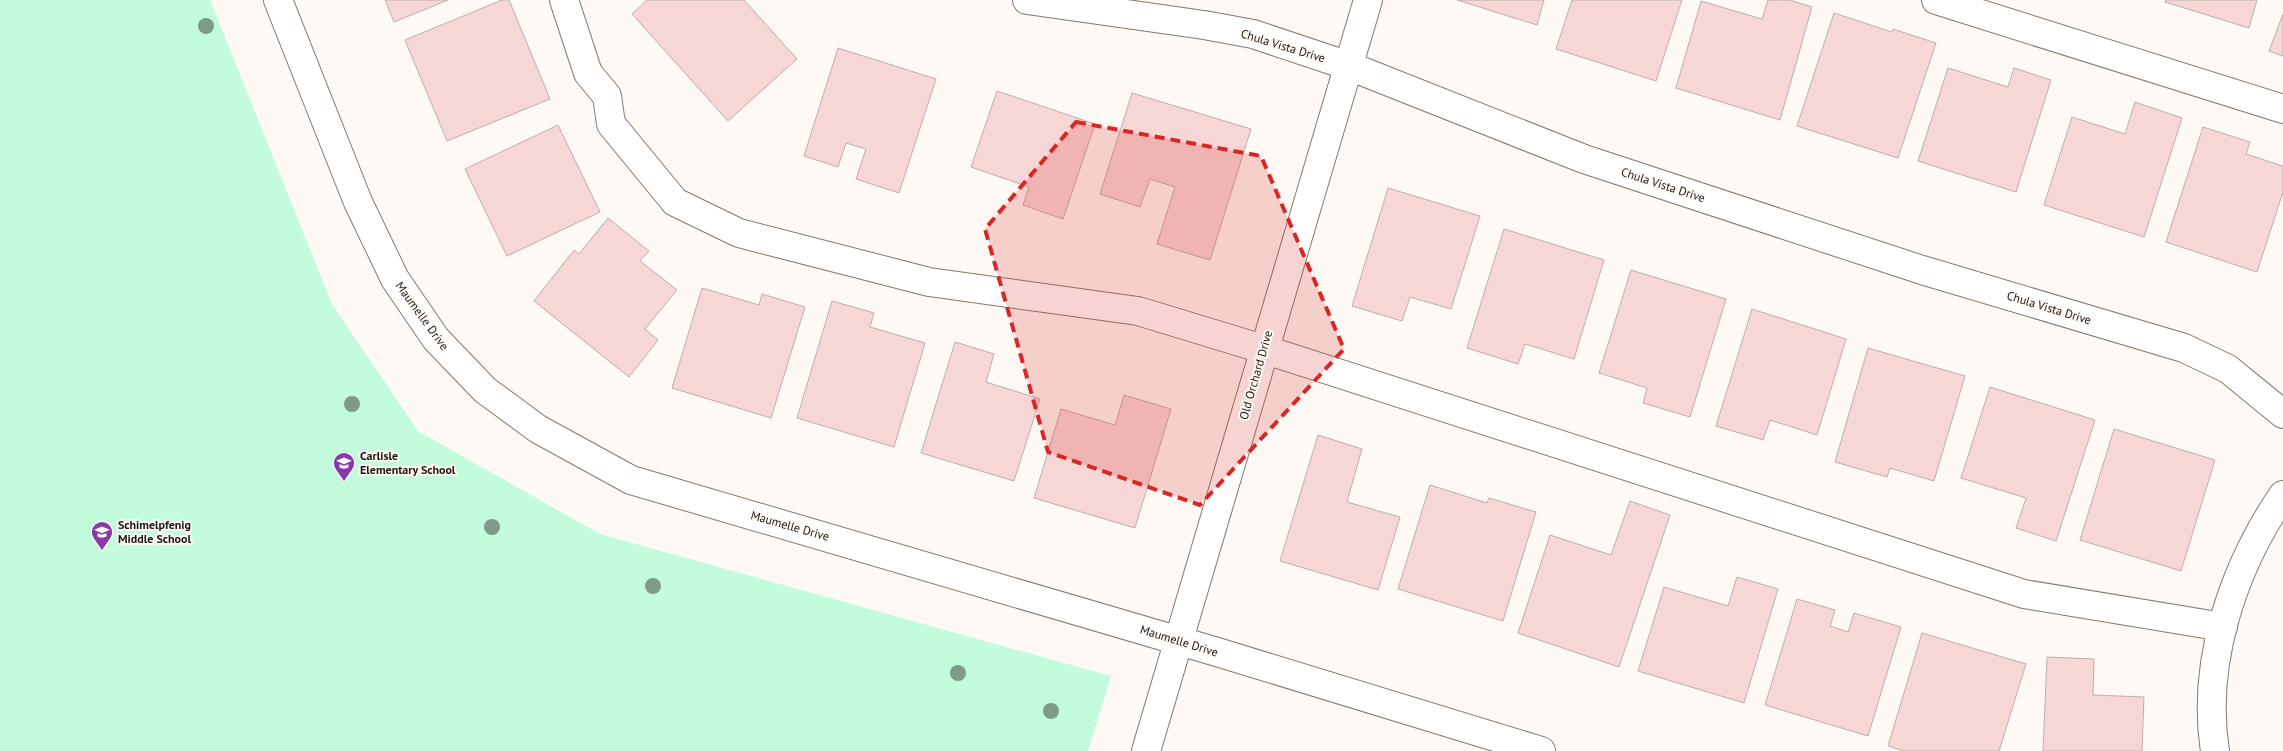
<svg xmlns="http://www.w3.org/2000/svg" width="2283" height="751" font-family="'PT Sans',sans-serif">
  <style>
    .green { fill: #c3fbdd }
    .building { fill: #f7d7d6; stroke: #beadab }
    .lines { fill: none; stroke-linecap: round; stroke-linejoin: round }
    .minor-casing { stroke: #83796e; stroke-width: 30 }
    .minor { stroke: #fff; stroke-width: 28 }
    .tree { fill: #7e9a8a }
    .marked { fill: #d62828; fill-opacity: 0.2; stroke: #d62828; stroke-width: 4; stroke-dasharray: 10 6; stroke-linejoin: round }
    .labels { text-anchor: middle; stroke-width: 4; stroke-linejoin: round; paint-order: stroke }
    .street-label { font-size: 12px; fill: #1b1713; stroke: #fef9f4 }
    .poi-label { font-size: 12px; font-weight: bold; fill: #1b1713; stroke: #fef9f4; text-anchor: start }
  </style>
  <rect width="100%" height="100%" fill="#fef9f4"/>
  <!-- green -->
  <path class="green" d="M0 0H210L332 304 418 431 600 534 1111 676 1088 751H0Z"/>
  <!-- building -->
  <path class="building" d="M385 0H448L394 22Z
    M502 0H509L550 99 447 141 405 40Z
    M647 0H744L797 59 728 121 632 14Z
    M1457 0H1544L1537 25Z
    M1572 0H1682L1656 81 1556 49Z
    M1768 0H1790L1812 7 1780 120 1676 88 1701 1 1762 19Z
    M2166 0H2257L2249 28 2165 2Z
    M1834 13 1892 32 1893 29 1936 43 1898 158 1797 126Z
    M2283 14V56L2269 51Z
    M838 48 936 79 899 193 856 179 866 149 846 143 838 167 804 156Z
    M1948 68 2008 87 2014 68 2051 80 2016 192 1918 161Z
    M997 91 1095 124 1063 219 1023 205 1029 187 971 167Z
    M1132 93 1251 129 1210 260 1157 244 1175 187 1150 179 1140 207 1100 194Z
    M2135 102 2182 118 2144 237 2044 205 2072 117 2125 134Z
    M558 125 600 212 507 256 465 169Z
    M2203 127 2250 142 2246 154 2283 166V192L2257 272 2166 242Z
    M1388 188 1480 216 1451 309 1410 297 1402 321 1352 306Z
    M608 218 649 251 640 261 677 290 645 329 658 340 629 377 534 301 574 250 579 254Z
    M1504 229 1604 260 1574 359 1525 344 1518 364 1467 348Z
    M1631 270 1726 299 1690 417 1643 403 1647 388 1599 373Z
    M702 288 759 305 762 294 805 307 771 418 672 388Z
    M832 301 874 313 870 327 925 343 894 447 797 418Z
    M1752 309 1846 339 1817 435 1770 420 1763 440 1716 426Z
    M955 342 994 354 986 382 1040 399 1014 481 921 453Z
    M1868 348 1965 376 1934 481 1890 468 1887 477 1835 462Z
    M1990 387 2095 420 2056 541 2016 528 2026 498 1961 478Z
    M1124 395 1171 409 1135 528 1034 498 1061 409 1115 425Z
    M2114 429 2215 460 2181 571 2080 540Z
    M1318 435 1362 449 1347 502 1400 517 1378 590 1280 561Z
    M1430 485 1487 503 1489 498 1536 512 1503 621 1398 589Z
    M1630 501 1670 515 1619 667 1518 633 1550 535 1611 555Z
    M1737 577 1778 589 1744 703 1638 671 1664 587 1728 606Z
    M1797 599 1835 610 1830 626 1848 632 1854 613 1901 627 1868 736 1765 705Z
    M1922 633 2026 664 1999 751H1904L1888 746Z
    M2047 657 2094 659 2093 695 2144 697 2142 751H2043Z"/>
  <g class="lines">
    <!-- minor casing -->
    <g class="minor-casing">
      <path id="minor" d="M278 0 358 202 395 279 436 339 485 390 538 429 631 480 1217 652 1541 751
        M564 0 588 73 607 96 611 124 675 202 739 233 929 282 1138 311 1263 349 2024 594 2223 627
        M1027 0 1204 25 1253 34 1349 66 1584 159 1922 270 2184 348 2228 369 2283 414
        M1936 0 2283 109
        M1146 751 1368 0
        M2215 751C2201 663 2233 568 2283 495"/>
    </g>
    <!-- minor -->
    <use href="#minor" class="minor"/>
  </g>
  <!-- trees -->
  <g class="tree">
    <circle cx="206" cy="26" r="8"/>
    <circle cx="352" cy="404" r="8"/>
    <circle cx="492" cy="527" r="8"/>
    <circle cx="653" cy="586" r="8"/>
    <circle cx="958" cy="673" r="8"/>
    <circle cx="1051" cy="711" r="8"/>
  </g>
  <!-- marked area -->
  <path class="marked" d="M1076 122 1261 156 1344 349 1200 505 1048 452 985 229Z"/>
  <!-- icons -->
  <defs>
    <g id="school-pin" transform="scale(1.125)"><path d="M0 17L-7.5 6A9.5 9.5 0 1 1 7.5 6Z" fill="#8939a9" stroke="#fef9f4"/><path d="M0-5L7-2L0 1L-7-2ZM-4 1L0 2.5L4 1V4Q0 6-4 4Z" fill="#fff"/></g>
  </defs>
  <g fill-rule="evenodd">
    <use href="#school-pin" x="344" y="463"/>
    <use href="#school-pin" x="102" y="532"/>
  </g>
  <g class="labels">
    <!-- street labels -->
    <g class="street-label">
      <text transform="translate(1283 46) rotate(17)" y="4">Chula Vista Drive</text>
      <text transform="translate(1663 185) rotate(18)" y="4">Chula Vista Drive</text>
      <text transform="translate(2049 308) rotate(17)" y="4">Chula Vista Drive</text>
      <text transform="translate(422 316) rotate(54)" y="4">Maumelle Drive</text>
      <text transform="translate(1256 375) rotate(-74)" y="4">Old Orchard Drive</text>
      <text transform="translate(790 526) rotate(16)" y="4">Maumelle Drive</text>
      <text transform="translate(1179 641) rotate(17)" y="4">Maumelle Drive</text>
    </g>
    <!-- poi labels -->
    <g class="poi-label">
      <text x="360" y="460">Carlisle<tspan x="360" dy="14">Elementary School</tspan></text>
      <text x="118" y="529">Schimelpfenig<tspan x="118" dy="14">Middle School</tspan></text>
    </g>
  </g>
</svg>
